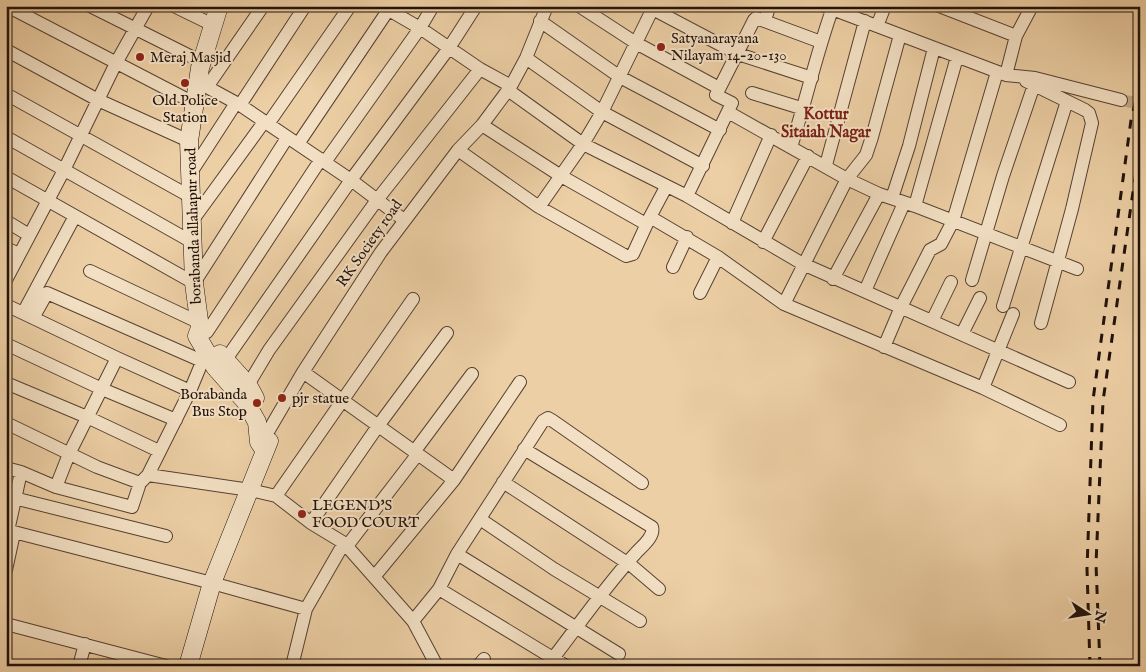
<svg xmlns="http://www.w3.org/2000/svg" width="1146" height="672" font-family="'IM FELL English',serif">
  <style>
    .lines { fill: none; stroke-linecap: round; stroke-linejoin: round }
    .minor-tunnel { stroke: #c4a986; stroke-width: 12; stroke-dasharray: 12 6; stroke-linecap: butt }
    .minor-casing { stroke: #554132; stroke-width: 14 }
    .secondary-casing { stroke: #22120b; stroke-width: 19 }
    .minor { stroke: #f3e0c4; stroke-width: 12 }
    .secondary { stroke: #f3e0c4; stroke-width: 18 }
    .rail { stroke: #22120b; stroke-width: 3; stroke-dasharray: 9 9; stroke-linecap: butt }
    .poi-dot { fill: #8f2418; stroke: #f3e0c4; stroke-width: 2 }
    .labels { text-anchor: middle; stroke-width: 4; stroke-linejoin: round; paint-order: stroke }
    .poi-label { font-size: 15px; fill: #22120b; stroke: #f3e0c4; text-anchor: start }
    .street-label { font-size: 15px; fill: #22120b; stroke: #f3e0c4 }
    .neighbourhood-label { font-size: 16px; font-weight: bold; fill: #7a1f14; stroke: #f3e0c4 }
  </style>
  <rect width="100%" height="100%" fill="#edcfa5"/>
  <filter id="stains"><feTurbulence type="fractalNoise" baseFrequency=".004" numOctaves="4"/><feColorMatrix values="0 0 0 0 .2 0 0 0 0 .09 0 0 0 0 .02 0 0 0 .5 -.17"/></filter>
  <radialGradient id="worn" r=".72"><stop offset=".6" stop-color="#630" stop-opacity="0"/><stop offset="1" stop-color="#630" stop-opacity=".3"/></radialGradient>
  <g class="lines">
    <!-- minor-tunnel -->
    <path class="minor-tunnel" d="M1121 100 1140 104"/>
    <!-- minor casing -->
    <g class="minor-casing">
      <path id="minor" d="M7 6 194 103
        M90 6 202 62
        M174 6 213 25
        M382 6 420 28 480 69 511 86
        M579 6 636 43 719 88
        M647 6 738 54 812 78
        M824 6 1006 75 1035 78 1121 100
        M939 6 1016 36
        M767 14 769 6
        M540 21 620 77 720 130
        M877 26 885 6
        M6 50 98 100 189 141
        M526 58 602 112 703 166
        M1006 75 1016 36 1032 6
        M1026 81 1085 110 1089 113 1092 123 1072 209 1041 323
        M197 85 207 87 240 105 351 180 404 220
        M207 87 263 6
        M508 90 583 144 687 196 803 264 1069 382
        M752 93 804 109
        M6 94 191 197
        M240 105 305 6
        M728 112 847 179 879 194 915 206 1077 269
        M268 124 350 6
        M482 125 561 176 646 224
        M6 137 192 242
        M298 144 391 6
        M791 147C806 101 816 55 832 10
        M458 150 539 207 626 256 633 254 650 217 666 187
        M325 162 420 28 433 6
        M826 165 865 21
        M190 174 236 103
        M6 177 194 283 287 138
        M687 196 732 103 716 95 754 20 756 18 759 19 821 42
        M892 198 909 146 934 48
        M915 206 957 57
        M539 207 583 144 602 112 654 6
        M650 217 718 257 784 304 983 388 1060 425
        M6 221 29 235
        M192 221 264 122
        M732 223 771 135
        M763 242 808 156
        M6 248 19 254
        M673 267 687 237
        M90 271 198 322
        M833 279 879 194
        M6 280 64 170 116 63 148 6
        M972 280 1003 176 1034 85
        M865 291 904 203
        M700 293 718 257
        M784 304 847 179 866 155 872 137 900 35
        M6 305 117 358 190 391
        M1003 306 1067 101
        M23 313 75 216
        M33 318 47 293 202 361
        M932 321 951 282
        M207 332 321 159
        M962 334 980 298
        M6 344 102 389 176 420
        M884 347 901 307 930 250 941 244 953 221 997 72
        M222 365 351 180 449 48 476 6
        M303 372 454 480
        M6 383 87 417 159 451
        M248 385 269 350 377 200 480 69
        M983 388 1013 314
        M6 423 97 467 140 483 148 475 250 490 276 496 311 523 344 543 413 621 437 666
        M269 430 303 372 381 252 458 150 482 125 511 86 526 58 547 6
        M524 449 652 527C655 537 641 547 635 554 603 589 576 629 547 666
        M6 468 21 472 56 487 132 507 140 483
        M148 475 190 391 205 355
        M503 482 632 566 659 589
        M56 487 69 454 117 358
        M6 496 166 536
        M276 496 413 299
        M480 519 554 569 640 621
        M311 523 378 426 447 333
        M6 530 212 583 306 609
        M8 531 21 472
        M457 554 619 654
        M6 570 14 533
        M374 577 454 480 520 382
        M439 589 566 666
        M413 621 439 589 457 554 543 421 548 418 553 421 642 483
        M6 624 166 666
        M79 666 85 644
        M292 666 306 609 344 543 347 546 417 455 414 452 472 374
        M478 666 484 659"/>
    </g>
    <!-- secondary casing -->
    <g class="secondary-casing">
      <path id="secondary" d="M219 6 200 68 189 141 194 283 200 328 197 336 215 367 245 401 257 422 259 442 265 451
        M220 354 248 385 255 398
        M188 666 212 583 269 441"/>
    </g>
    <!-- minor -->
    <use href="#minor" class="minor"/>
    <!-- secondary -->
    <use href="#secondary" class="secondary"/>
    <!-- rail -->
    <path class="rail" d="M1090 666 1087 569 1093 400 1131 120 1140 82
      M1100 666 1096 564 1103 401 1140 143"/>
  </g>
  <!-- markers -->
  <g class="poi-dot">
    <circle cx="661" cy="47" r="5"/>
    <circle cx="140" cy="57" r="5"/>
    <circle cx="185" cy="83" r="5"/>
    <circle cx="282" cy="398" r="5"/>
    <circle cx="257" cy="403" r="5"/>
    <circle cx="302" cy="514" r="5"/>
  </g>
  <g class="labels">
    <!-- poi labels -->
    <g class="poi-label">
      <text x="671" y="43">Satyanarayana<tspan x="671" dy="17">Nilayam 14-20-130</tspan></text>
      <text x="150" y="62">Meraj Masjid</text>
      <text x="185" y="105" text-anchor="middle">Old Police<tspan x="185" dy="17">Station</tspan></text>
      <text x="247" y="399" text-anchor="end">Borabanda<tspan x="247" dy="17">Bus Stop</tspan></text>
      <text x="292" y="403">pjr statue</text>
      <text x="312" y="510">LEGEND'S<tspan x="312" dy="17">FOOD COURT</tspan></text>
    </g>
    <!-- street labels -->
    <g class="street-label">
      <text transform="translate(193 226) rotate(-92)" y="5">borabanda allahapur road</text>
      <text transform="translate(369 243) rotate(-55)" y="5">RK Society road</text>
    </g>
    <!-- neighbourhood labels -->
    <g class="neighbourhood-label">
      <text x="826" y="119">Kottur<tspan x="826" dy="18">Sitaiah Nagar</tspan></text>
    </g>
  </g>
  <!-- margin -->
  <rect width="1146" height="672" fill="none" stroke="#edcfa5" stroke-width="25"/>
  <rect x="8" y="8" width="1131" height="657" fill="none" stroke="#22120b" stroke-width="2.5"/>
  <rect x="12" y="12" width="1121" height="647" fill="none" stroke="#22120b"/>
  <!-- north arrow -->
  <g transform="translate(1088 614) rotate(102)" stroke="#f3e0c4" stroke-width="4" paint-order="stroke">
  <path d="M0-4L9 19L0 12L-9 19Z" fill="#22120b"/>
  <text y="-8" font-size="14" font-weight="bold" text-anchor="middle" fill="#22120b">N</text>
  </g>
  <rect width="100%" height="100%" filter="url(#stains)"/>
  <rect width="100%" height="100%" fill="url(#worn)"/>
</svg>
